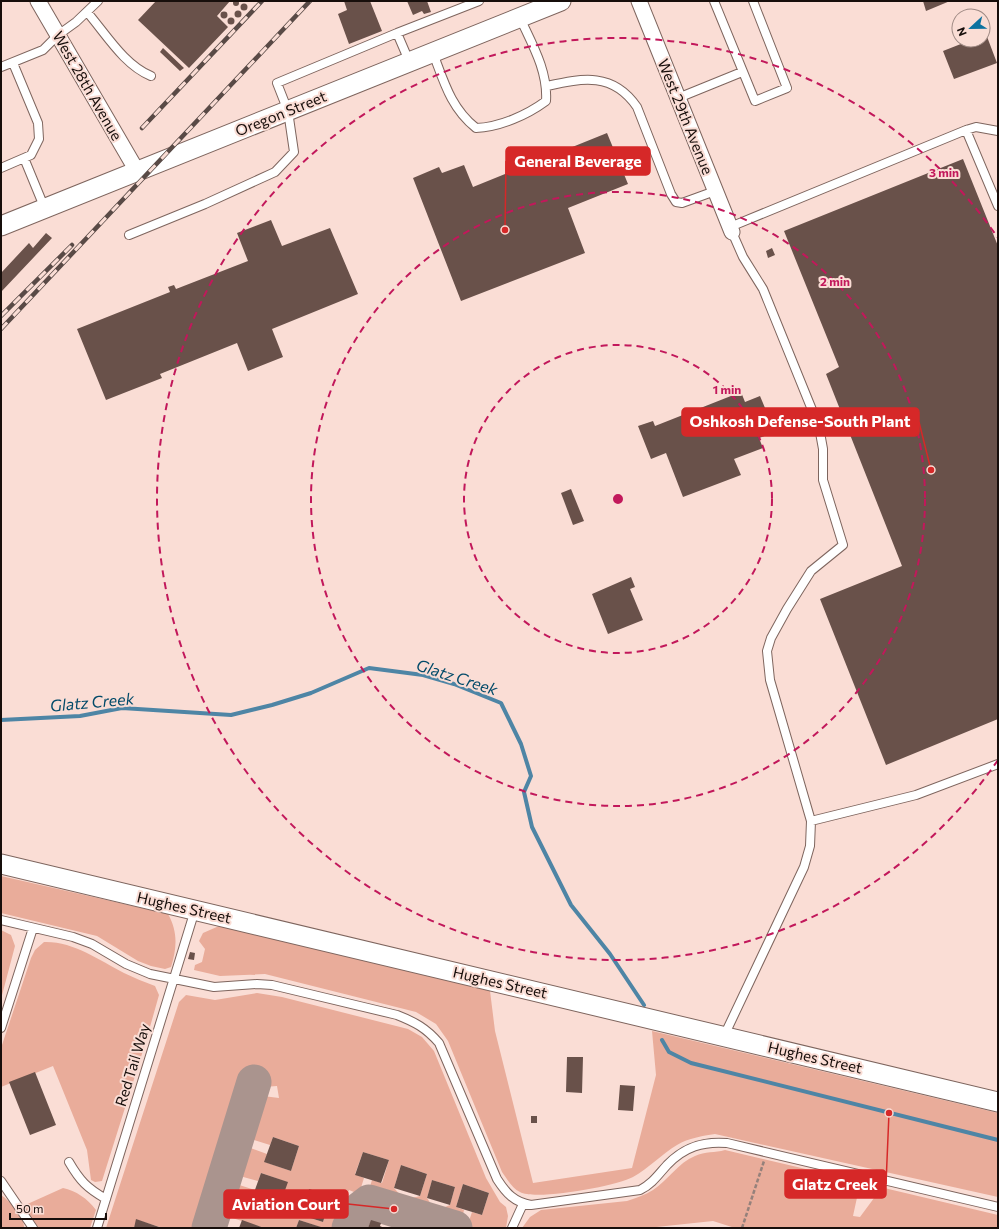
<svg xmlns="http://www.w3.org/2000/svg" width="999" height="1229" font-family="Commissioner,sans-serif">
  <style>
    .green { fill: #e9ac9a }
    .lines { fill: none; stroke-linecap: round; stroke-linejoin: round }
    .stream { stroke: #4e85a5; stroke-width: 4 }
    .taxiway { stroke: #aa948e; stroke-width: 35 }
    .building { fill: #69514a }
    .service-casing { stroke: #7e655e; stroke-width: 10 }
    .minor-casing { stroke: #7e655e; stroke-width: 17 }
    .tertiary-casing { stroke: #7e655e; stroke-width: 21 }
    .path { stroke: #95817b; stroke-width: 2.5; stroke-dasharray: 4 2; stroke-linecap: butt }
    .service { stroke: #fff; stroke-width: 8 }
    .minor { stroke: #fff; stroke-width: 15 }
    .tertiary { stroke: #fff; stroke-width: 19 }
    .rail-casing { stroke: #594a46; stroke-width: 4.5 }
    .rail { stroke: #faddd5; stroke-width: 3; stroke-dasharray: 9; stroke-linecap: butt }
    .ring { fill: none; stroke: #c2185b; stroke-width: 2; stroke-dasharray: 7 5 }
    .labels { text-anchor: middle; stroke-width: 4; stroke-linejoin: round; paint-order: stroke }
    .street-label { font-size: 15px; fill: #170e0b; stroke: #faddd5 }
    .water-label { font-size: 16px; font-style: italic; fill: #024a69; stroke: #faddd5 }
    .centre { fill: #c2185b; stroke: #faddd5; stroke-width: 2 }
    .ring-label { font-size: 12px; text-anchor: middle; font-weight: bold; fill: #c2185b; stroke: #faddd5; stroke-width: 4; stroke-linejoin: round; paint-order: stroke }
    .leader { fill: none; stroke: #d62828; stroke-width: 1.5 }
    .callout-dot { fill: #d62828; stroke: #faddd5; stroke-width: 1.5 }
    .callout { fill: #d62828; stroke: #d62828; stroke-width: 1.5 }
    .callout-label { font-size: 16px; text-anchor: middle; font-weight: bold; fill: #fff }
  </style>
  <rect width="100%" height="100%" fill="#faddd5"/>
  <!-- green -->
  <path class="green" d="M1 876 168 914C178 932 177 948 171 967L165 969 151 966 138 961 97 936 1 913Z
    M219 926 490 991 495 1031 533 1183 632 1168 656 1075 652 1031 998 1113V1197L715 1134C702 1136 689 1138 677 1145 662 1154 649 1168 633 1177 617 1186 535 1201 520 1192 512 1188 507 1179 502 1172L448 1041 436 1024 416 1012 265 974 220 976 194 970 195 965 202 962 205 949 199 941 203 933Z
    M1 930 11 935 15 946 1 999Z
    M44 942C73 941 99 960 124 973 134 978 145 982 155 986L159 995 146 1041 102 1181 95 1182 91 1180 87 1150 53 1066 1 1087V1048L31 958 35 950Z
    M257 993 282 997 408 1029 422 1037 434 1051 486 1178 500 1202 506 1207 508 1216 506 1228 467 1227 472 1212 482 1215 489 1193 463 1184 456 1207 464 1210 460 1225 437 1219 440 1209 450 1205 455 1187 432 1180 427 1198 433 1207 430 1216 406 1208 408 1199 420 1196 427 1174 401 1165 394 1188 402 1197 399 1206 367 1196 372 1180 382 1183 389 1160 363 1152 355 1174 364 1178 359 1194 349 1190 343 1211 328 1206 309 1189 301 1215 323 1222 326 1212 341 1218 338 1228H323L299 1220 296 1228H264L223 1215 233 1183 255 1190 252 1198 279 1207 287 1182 261 1173 258 1181 236 1175 245 1146 267 1154 265 1162 291 1171 299 1146 273 1137 270 1145 248 1138 260 1100 263 1096 279 1098 277 1086 264 1087 265 1081 245 1075 197 1228H163L137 1220 134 1228H106L179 1002 186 995 215 1000Z
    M725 1150 857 1181 858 1193 853 1216 860 1217 877 1194 880 1187 998 1215V1228H735L713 1221 647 1228H522L530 1217 541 1210 627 1201C636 1198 645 1195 653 1190 668 1180 678 1163 695 1156 705 1151 715 1153 725 1150Z
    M63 1188C76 1191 87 1198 96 1210L90 1228H39L23 1206Z
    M1 1195C10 1201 25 1217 24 1228H1Z"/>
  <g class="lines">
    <!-- stream -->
    <path class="stream" d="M1 720 80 716 122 708 231 715 272 705 311 693 369 668 423 675 454 684 501 703 521 744 531 776 524 792 532 827 571 905 610 954 644 1005
      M662 1040 669 1052 691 1063 998 1140"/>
    <!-- taxiway -->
    <path class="taxiway" d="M209 1228 254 1082
      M349 1228 356 1212 369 1202 455 1228"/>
  </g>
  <!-- building -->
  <path class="building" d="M233 3a3 3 0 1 1 6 0a3 3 0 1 1-6 0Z
    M156 1H230L217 16 228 27 189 68 138 20Z
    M344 1H370L382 31 349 44 338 14 347 10Z
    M407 1H427L431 12 424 14 422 11 413 15Z
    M923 1H950L926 11Z
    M240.5 7a3.5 3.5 0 1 1 7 0a3.5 3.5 0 1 1-7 0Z
    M234.5 14a3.5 3.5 0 1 1 7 0a3.5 3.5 0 1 1-7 0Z
    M220.5 15a3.5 3.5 0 1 1 7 0a3.5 3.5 0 1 1-7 0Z
    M227.5 21a3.5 3.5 0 1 1 7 0a3.5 3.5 0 1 1-7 0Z
    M986 34 997 63 954 79 943 51 971 40H983V35Z
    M163 48 184 68 180 71 160 52Z
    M607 133 628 184 568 208 585 253 461 301 413 178 439 167 442 173 464 165 473 187Z
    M963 159 998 246V719L886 765 820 599 902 566 826 374 839 367 784 231Z
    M271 220 282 246 330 228 358 294 272 329 283 357 248 371 237 343 160 374 162 378 106 400 77 329 170 292 168 287 174 285 176 289 248 261 237 233Z
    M46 233 52 238 1 292V273L29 243 33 248Z
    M772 248 775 255 768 258 766 251Z
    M741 392 745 402 760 396 775 432 759 438 763 448 734 459 741 475 683 497 666 453 651 459 638 426 653 421 655 426Z
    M571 489 584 521 573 525 561 493Z
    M631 577 635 587 630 589 643 620 608 634 592 594Z
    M190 952 195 953 194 960 188 959Z
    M567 1057H583L582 1093 566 1092Z
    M35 1072 56 1125 30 1135 9 1082Z
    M620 1085 635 1086 633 1111 618 1110Z
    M531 1116H537V1123H531Z
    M273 1137 299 1146 291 1171 264 1162Z
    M363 1152 389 1160 381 1183 355 1175Z
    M401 1165 427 1174 420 1196 394 1188Z
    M261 1173 288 1182 279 1207 252 1198Z
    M432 1180 455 1187 450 1205 427 1198Z
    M463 1184 489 1193 482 1215 456 1207Z
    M309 1189 331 1196 323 1222 301 1215Z
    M136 1219 162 1228H134Z
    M242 1220 264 1228H239Z
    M299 1220 321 1227 320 1228H296Z
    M371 1220 381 1223 380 1226 384 1228H368Z"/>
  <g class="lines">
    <!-- service casing -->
    <g class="service-casing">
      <path id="service" d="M714 1 755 101 787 88 753 1
        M87 12C106 34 124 65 151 76
        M397 33 409 61
        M433 53C444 82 451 108 476 128 500 127 527 115 546 101 548 71 532 44 520 18
        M1 67 43 50 58 35 76 22 98 1
        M547 86C583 78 613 72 637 107L671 194 676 202 682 203 715 191
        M678 98 742 72
        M966 130 998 206
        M24 158 45 209
        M1 168 31 155 39 139 38 123 13 63
        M730 227 966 130 976 127 998 131
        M732 232 743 257 763 289 819 427 823 449V480L843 545 811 571 787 609 771 638 767 651 770 680 811 821
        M129 235 205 204 275 172 294 152 288 111 277 83 397 33 479 1
        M1 920 73 937 92 944 126 964 150 974 214 987 257 984 272 985 397 1015C415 1022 426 1028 439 1043L497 1179C506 1193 514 1202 531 1205L640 1190C652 1184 658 1175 667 1165 684 1147 703 1141 727 1143L998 1207
        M1 1028 33 928
        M724 1036 804 867 810 846 811 821 916 795 998 764
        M69 1162C80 1181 87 1188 106 1199
        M1 1181 33 1228
        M97 1228 195 910
        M512 1228 523 1204"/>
    </g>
    <!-- minor casing -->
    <g class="minor-casing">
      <path id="minor" d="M38 1 137 171
        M639 1 732 232"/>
    </g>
    <!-- tertiary casing -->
    <g class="tertiary-casing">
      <path id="tertiary" d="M1 226 561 1
        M1 864 998 1102"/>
    </g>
    <!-- path -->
    <path class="path" d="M742 1228 764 1161"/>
    <!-- service -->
    <use href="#service" class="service"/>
    <!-- minor -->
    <use href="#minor" class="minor"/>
    <!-- tertiary -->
    <use href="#tertiary" class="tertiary"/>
    <!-- rail casing -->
    <g class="rail-casing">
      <path id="rail" d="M142 128 262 1
        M1 316 72 245
        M1 329 310 1"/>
    </g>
    <!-- rail -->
    <use href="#rail" class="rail"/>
  </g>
  <!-- distance rings -->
  <g class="ring">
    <circle cx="618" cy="499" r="154"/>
    <circle cx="618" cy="499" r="307"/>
    <path d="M998 760A461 461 0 1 1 998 238"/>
  </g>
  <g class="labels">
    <!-- street labels -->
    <g class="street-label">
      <text transform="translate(87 86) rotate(60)" y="5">West 28th Avenue</text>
      <text transform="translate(281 114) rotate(-22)" y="5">Oregon Street</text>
      <text transform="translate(685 117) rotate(68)" y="5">West 29th Avenue</text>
      <text transform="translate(184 908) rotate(13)" y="5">Hughes Street</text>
      <text transform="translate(500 983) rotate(13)" y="5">Hughes Street</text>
      <text transform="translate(815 1058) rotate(13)" y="5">Hughes Street</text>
      <text transform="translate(133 1065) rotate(-73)" y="5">Red Tail Way</text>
    </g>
    <!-- water labels -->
    <g class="water-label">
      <text transform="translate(457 677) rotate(18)" y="6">Glatz Creek</text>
      <text transform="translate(92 702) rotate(-5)" y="6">Glatz Creek</text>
    </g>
  </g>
  <circle cx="618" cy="499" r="6" class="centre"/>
  <g class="ring-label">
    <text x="944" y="177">3 min</text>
    <text x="835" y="286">2 min</text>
    <text x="727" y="394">1 min</text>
  </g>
  <!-- callouts -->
  <path class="leader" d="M505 230L506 161M931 470L919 422M889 1113L886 1184M394 1209L348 1204"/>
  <g class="callout-dot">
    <circle cx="505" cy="230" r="4"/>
    <circle cx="931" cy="470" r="4"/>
    <circle cx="889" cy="1113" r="4"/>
    <circle cx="394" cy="1209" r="4"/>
  </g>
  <g class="callout">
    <rect x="506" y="147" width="144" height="28" rx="4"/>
    <rect x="682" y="408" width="237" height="28" rx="4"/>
    <rect x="785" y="1170" width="101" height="28" rx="4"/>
    <rect x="224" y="1190" width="124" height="28" rx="4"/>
  </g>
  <g class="callout-label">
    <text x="578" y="167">General Beverage</text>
    <text x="800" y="427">Oshkosh Defense-South Plant</text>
    <text x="835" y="1190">Glatz Creek</text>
    <text x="286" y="1210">Aviation Court</text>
  </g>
  <!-- border -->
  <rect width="999" height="1229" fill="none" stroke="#170e0b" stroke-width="4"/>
  <!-- north arrow -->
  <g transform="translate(971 28) rotate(248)"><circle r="19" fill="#faddd5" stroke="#9f8a84"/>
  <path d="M0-3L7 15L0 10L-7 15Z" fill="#0d729f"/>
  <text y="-6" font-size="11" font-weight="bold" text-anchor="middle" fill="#170e0b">N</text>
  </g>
  <!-- scale -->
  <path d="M10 1213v6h96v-6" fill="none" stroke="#170e0b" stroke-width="2"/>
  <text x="16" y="1213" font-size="12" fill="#170e0b" stroke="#faddd5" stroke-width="3" paint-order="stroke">50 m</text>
</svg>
